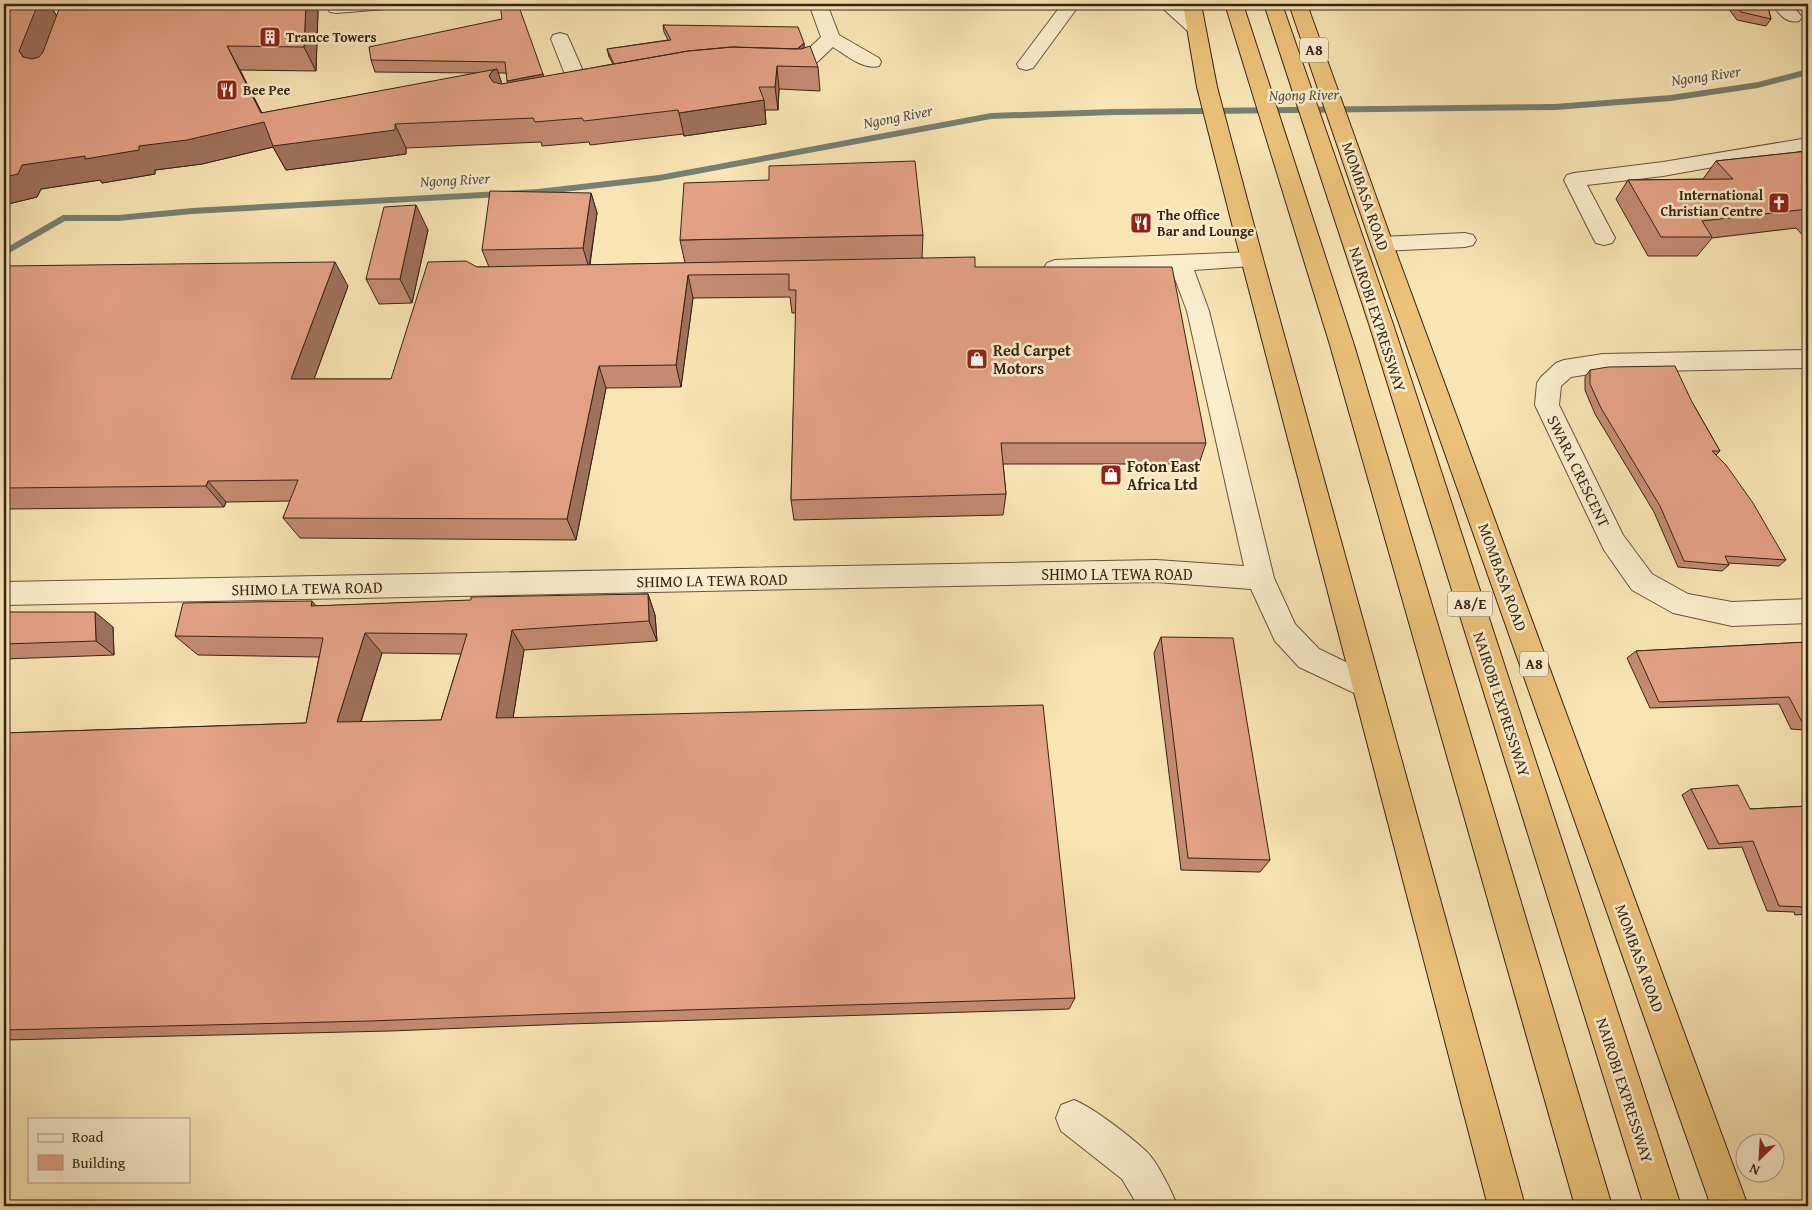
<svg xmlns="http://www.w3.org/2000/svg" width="1812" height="1210" font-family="'Gentium Book Plus',serif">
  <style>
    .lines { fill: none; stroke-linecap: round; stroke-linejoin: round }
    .stream { fill: #758074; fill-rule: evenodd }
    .minor-casing { stroke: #67543e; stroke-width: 2 }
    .highway-casing { stroke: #362416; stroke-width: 2 }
    .minor { fill: #fbeece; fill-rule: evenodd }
    .highway { fill: #ecc27a; fill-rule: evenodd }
    .wall { fill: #c48b72; stroke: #362416; fill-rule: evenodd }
    .shaded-wall { fill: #a0715d; stroke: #362416 }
    .building { fill: #e4a285; stroke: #362416; fill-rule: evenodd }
    .labels { text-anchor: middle; stroke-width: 5; stroke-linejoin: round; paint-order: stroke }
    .far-poi-label { font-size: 14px; font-weight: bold; fill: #362416; stroke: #fbeece; text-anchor: start }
    .shield { fill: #fbeece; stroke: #71614d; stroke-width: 1 }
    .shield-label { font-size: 15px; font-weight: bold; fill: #362416 }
    .far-water-label { font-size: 15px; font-style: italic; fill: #565245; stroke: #fbeece }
    .street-label { font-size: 16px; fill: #362416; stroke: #fbeece }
    .poi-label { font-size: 16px; font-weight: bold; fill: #362416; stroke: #fbeece; text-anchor: start }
  </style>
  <rect width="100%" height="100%" fill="#f9e5b4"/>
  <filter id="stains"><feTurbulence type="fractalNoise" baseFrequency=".004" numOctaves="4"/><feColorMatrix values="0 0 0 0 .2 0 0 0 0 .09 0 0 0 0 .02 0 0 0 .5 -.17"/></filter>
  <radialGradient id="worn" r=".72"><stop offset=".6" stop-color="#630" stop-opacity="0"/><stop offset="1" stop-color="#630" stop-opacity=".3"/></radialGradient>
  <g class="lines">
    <!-- stream -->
    <path class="stream" d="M1808 69V75L1758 88 1671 101 1555 110 1114 115 991 119 659 181 538 195 192 214 118 221H65L4 256V249L63 215H118L192 208 538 189 659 175 991 113 1114 109 1555 104 1671 95 1758 82Z"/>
    <!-- minor casing -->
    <g class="minor-casing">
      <path id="minor" d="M71 4H130L127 8 121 9 4 21V11Z
        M330 4H394L391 8 385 9 336 13 330 12 327 8Z
        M809 4H827L839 35 879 58 881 62 879 66C863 70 846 55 833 47L810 69 803 71 773 69 771 65 773 61 798 59 821 37Z
        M1062 4H1080L1033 68 1026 70 1019 68 1017 64Z
        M1158 4H1177L1206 30 1203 34 1197 36 1191 34Z
        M1772 4H1791L1802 17 1799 21C1786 24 1779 14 1772 4Z
        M560 33 567 35 569 39 590 87 587 91 580 93 573 91 570 87 551 39 553 35Z
        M1808 138V150L1663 176 1587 185 1615 238 1612 243 1604 245 1596 243 1593 238 1564 180 1567 175 1574 173 1663 162Z
        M1465 233 1473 235 1476 240 1473 245 1465 247 1382 251 1374 249 1371 244 1374 239 1382 237Z
        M1252 252 1260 254 1263 259 1260 264 1252 266 1194 270 1209 311 1274 578 1295 624 1319 649 1377 677 1381 686 1377 695 1367 699 1299 667 1275 641 1251 589 1156 582 4 605V582L1156 560 1244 566 1187 311 1172 271 1055 276 1047 273 1044 268 1047 263 1055 260Z
        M1808 350V368L1603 372 1571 377 1561 386 1559 405 1623 535 1652 574 1688 594 1732 602 1808 599V623L1732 626 1673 613 1632 590 1604 550 1535 405 1537 383 1541 377 1556 363 1564 360 1603 354Z
        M1074 1100C1094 1108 1131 1137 1147 1152 1157 1162 1173 1193 1177 1206H1138L1122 1179 1061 1131 1056 1118 1061 1105Z"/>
    </g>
    <!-- highway casing -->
    <g class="highway-casing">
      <path id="highway" d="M1183 4H1201L1217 87 1263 259 1525 1206H1488L1241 259 1197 87Z
        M1225 4H1243L1354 345 1612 1206H1575L1330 345Z
        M1264 4H1282L1393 324 1681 1206H1644L1369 324Z
        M1289 4H1307L1393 244 1748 1206H1711L1371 244Z"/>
    </g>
    <!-- minor -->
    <use href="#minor" class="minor"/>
    <!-- highway -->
    <use href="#highway" class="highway"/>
  </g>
  <!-- wall -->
  <path class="wall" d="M4 4H49L57 16 318 11 316 71 240 70 262 113 479 73 375 72 371 60 502 19 544 77 613 64 609 57 607 49 668 40 664 32 663 25 804 43V48L818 67 820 91 779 89 778 110H765L766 124 684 136 683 134 590 145 589 142 542 146 541 142 406 148V154L286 170 273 147 202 164 155 170V174L102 183 100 180 41 189 37 197 4 205V207ZM498 73H506L508 83 502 84Z
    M1725 4H1767L1771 19 1766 26 1737 20Z
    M1808 151V241L1796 228 1712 238 1697 256H1648L1616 199 1628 180 1703 179 1716 161Z
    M591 193 597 213 590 265 685 263 680 240 923 235 922 258 975 267 1206 443 1199 464H1003L1006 494 1003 515 794 520 791 500 796 313H792L790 297 693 298 681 387 606 388 576 540 300 538 283 518 290 501 226 502 224 507 4 509V266L348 286 314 379H391L477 267H489L482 250Z
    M428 230 412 303 379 304 366 279Z
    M1590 370 1692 402 1720 451 1716 455 1786 560 1779 566 1728 563 1729 565 1722 571 1678 567 1654 512 1595 414 1585 390V377Z
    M648 594 655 615 657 641 524 650 513 718 1075 998 1069 1009 568 1024 390 1031 4 1040V733L306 723 319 657 198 655 175 636 316 606ZM382 653 461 654 441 720 361 722Z
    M4 612 113 627 114 655 4 659Z
    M1161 637 1270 860 1260 872 1181 870 1154 653Z
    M1808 642V742L1803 730 1791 729 1779 704 1650 708 1627 658 1636 651Z
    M1691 789 1750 809 1808 806V914L1795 915 1794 912 1767 911 1742 847 1708 849 1682 795Z"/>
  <!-- shaded-wall -->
  <path class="shaded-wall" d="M4 4H52H49L58 18 36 74 19 51Z
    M306 4H314L318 11 316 71 304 47Z
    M804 43V50H797Z
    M227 46 240 70 274 137 261 113Z
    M777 66 779 89 778 110 775 87Z
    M497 69 505 93 500 95 489 76 492 71Z
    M543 74 547 85 511 92 507 81Z
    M764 100 766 124 684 136 679 113Z
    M264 122 395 124 406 148V154L286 170 273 147 202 164 155 170V174L102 183 100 180 41 189 37 197 4 205V207V177L22 165Z
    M591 193 597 213 589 268 583 248Z
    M416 205 428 230 412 303 400 279Z
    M335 262 348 286 306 401 291 379Z
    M688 275 693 298 681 387 676 365Z
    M599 366 606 388 576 540 567 519Z
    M208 481 226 502 224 507 206 486Z
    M648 594 655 615 657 641 649 621Z
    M312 601 330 622 311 606Z
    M95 612 113 627 114 655 96 641Z
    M512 630 524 650 510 736 496 718Z
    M365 633 382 653 355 740 337 722Z"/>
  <!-- building -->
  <path class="building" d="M4 4H38L19 51 23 57 32 59 39 57 43 52 61 4H306L304 47 227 46 261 113 497 69 492 71 489 76 493 82 501 84 688 51 732 47 801 49 810 46 818 67 777 66 775 87H759L764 100 679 113 678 110 584 121 582 118 535 122 533 118 395 124V130L273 146 264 122 187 140 139 146V150L85 159V156L22 165 18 174 4 177Z
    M500 4H518L543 74 507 81 505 62 371 60 369 47 502 19Z
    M1735 4H1767L1771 19 1741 12Z
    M663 25 798 27 804 43 797 49 732 47 688 51 614 64 607 49 671 40Z
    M1808 151V209L1702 221 1712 237H1661L1628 180 1733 179 1716 161Z
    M915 161 923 235 680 240 684 183 769 180V166Z
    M490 191 591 193 583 248 482 250Z
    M416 205 400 279H366L384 207Z
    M975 257V267H1172L1206 443H1001L1006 494 791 500 796 290H789V274L688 275 676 365 599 366 567 519 283 518 298 480 208 481 206 486 4 488V266L335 262 291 379H391L428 262 466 261 477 267Z
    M1675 366 1692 402 1720 451H1712L1726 465 1753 503 1786 560 1725 556 1729 565 1684 561 1660 506 1601 408 1590 384V370L1608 367Z
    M648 594 649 621 512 630 496 718 1043 705 1075 998 555 1014 370 1021 4 1030V733L306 723 323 638 175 636 183 603 312 601 311 606 471 600V597ZM365 633 467 634 441 720 337 722Z
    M4 612H95L96 641 4 644Z
    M1161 637 1233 638 1270 860 1188 858Z
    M1808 642V723L1802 722 1789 697 1659 702 1636 651Z
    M1738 785 1750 809 1808 806V910H1807L1806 907 1779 906 1753 841 1719 844 1691 789Z"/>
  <!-- icons -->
  <defs>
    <g id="building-square" transform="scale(1.125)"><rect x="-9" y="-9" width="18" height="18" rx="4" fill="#8f2418" stroke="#fbeece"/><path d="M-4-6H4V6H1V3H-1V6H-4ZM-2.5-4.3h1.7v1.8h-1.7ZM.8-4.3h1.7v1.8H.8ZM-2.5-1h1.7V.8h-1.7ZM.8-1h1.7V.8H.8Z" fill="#fff"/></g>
    <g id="restaurant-square" transform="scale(1.125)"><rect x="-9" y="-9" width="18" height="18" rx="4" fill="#8f2418" stroke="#fbeece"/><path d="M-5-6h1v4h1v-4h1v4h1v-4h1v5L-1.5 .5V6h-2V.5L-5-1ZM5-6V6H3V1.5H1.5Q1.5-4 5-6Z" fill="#fff"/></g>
    <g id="church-square" transform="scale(1.125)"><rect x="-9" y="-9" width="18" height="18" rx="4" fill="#8f2418" stroke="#fbeece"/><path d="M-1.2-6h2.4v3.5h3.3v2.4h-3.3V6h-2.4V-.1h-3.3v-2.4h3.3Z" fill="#fff"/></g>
    <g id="shop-square" transform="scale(1.125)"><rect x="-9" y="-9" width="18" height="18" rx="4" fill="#8f2418" stroke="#fbeece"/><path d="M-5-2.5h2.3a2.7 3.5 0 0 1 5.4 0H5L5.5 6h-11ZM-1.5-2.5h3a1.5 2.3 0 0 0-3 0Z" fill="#fff"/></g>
  </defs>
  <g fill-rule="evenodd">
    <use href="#building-square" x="270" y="37"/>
    <use href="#restaurant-square" x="227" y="90"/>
    <use href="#church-square" x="1779" y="203"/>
    <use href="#restaurant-square" x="1141" y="223"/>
    <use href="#shop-square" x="977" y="359"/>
    <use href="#shop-square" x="1111" y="475"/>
  </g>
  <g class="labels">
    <!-- far-poi labels -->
    <g class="far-poi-label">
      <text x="286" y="42">Trance Towers</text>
      <text x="243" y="95">Bee Pee</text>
      <text x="1763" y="200" text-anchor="end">International<tspan x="1763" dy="16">Christian Centre</tspan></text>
      <text x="1157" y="220">The Office<tspan x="1157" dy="16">Bar and Lounge</tspan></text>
    </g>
    <!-- shield labels -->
    <g class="shield">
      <rect x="1300" y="37.5" width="28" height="25" rx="4"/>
      <rect x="1447.5" y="591.5" width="45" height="25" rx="4"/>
      <rect x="1520" y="651.5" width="28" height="25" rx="4"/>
    </g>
    <g class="shield-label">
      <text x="1314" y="55">A8</text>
      <text x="1470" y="609">A8/E</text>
      <text x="1534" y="669">A8</text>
    </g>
    <!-- far-water labels -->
    <g class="far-water-label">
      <text transform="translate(1706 76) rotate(-8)" y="5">Ngong River</text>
      <text transform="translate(1304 95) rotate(-1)" y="5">Ngong River</text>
      <text transform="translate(898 117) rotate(-11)" y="5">Ngong River</text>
      <text transform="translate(455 180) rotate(-3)" y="5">Ngong River</text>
    </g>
    <!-- street labels -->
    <g class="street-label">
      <text transform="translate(1366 196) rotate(71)" y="6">MOMBASA ROAD</text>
      <text transform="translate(1378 319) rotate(72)" y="6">NAIROBI EXPRESSWAY</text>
      <text transform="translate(1579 471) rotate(64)" y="6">SWARA CRESCENT</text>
      <text x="1117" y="580">SHIMO LA TEWA ROAD</text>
      <text transform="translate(1503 577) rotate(70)" y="6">MOMBASA ROAD</text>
      <text transform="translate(712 580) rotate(-1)" y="6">SHIMO LA TEWA ROAD</text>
      <text transform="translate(307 588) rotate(-1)" y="6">SHIMO LA TEWA ROAD</text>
      <text transform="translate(1502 704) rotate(72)" y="6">NAIROBI EXPRESSWAY</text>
      <text transform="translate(1640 958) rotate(70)" y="6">MOMBASA ROAD</text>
      <text transform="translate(1625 1090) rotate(72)" y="6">NAIROBI EXPRESSWAY</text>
    </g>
    <!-- poi labels -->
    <g class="poi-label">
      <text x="993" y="356">Red Carpet<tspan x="993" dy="18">Motors</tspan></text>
      <text x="1127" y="472">Foton East<tspan x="1127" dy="18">Africa Ltd</tspan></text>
    </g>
  </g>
  <!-- margin -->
  <rect width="1812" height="1210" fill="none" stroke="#f9e5b4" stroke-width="20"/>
  <rect x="5" y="5" width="1802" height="1200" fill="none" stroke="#362416" stroke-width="2.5"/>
  <rect x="10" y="10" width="1792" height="1190" fill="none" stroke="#362416"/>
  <!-- legend -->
  <rect x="28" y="1118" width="162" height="65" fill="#fbeece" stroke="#ac9d84"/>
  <rect x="38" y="1134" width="25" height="8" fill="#fbeece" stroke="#ac9d84"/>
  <text x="72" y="1142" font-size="15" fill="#362416">Road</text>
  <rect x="38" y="1155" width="25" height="15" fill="#e4a285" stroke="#ac9d84"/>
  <text x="72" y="1168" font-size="15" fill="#362416">Building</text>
  <!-- north arrow -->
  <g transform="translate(1760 1158) rotate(205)"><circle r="24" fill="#fbeece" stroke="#ac9d84"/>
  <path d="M0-4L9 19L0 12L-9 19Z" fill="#8f2418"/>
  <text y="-8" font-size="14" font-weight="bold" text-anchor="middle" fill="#362416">N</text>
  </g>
  <rect width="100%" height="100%" filter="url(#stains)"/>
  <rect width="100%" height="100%" fill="url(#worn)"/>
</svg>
